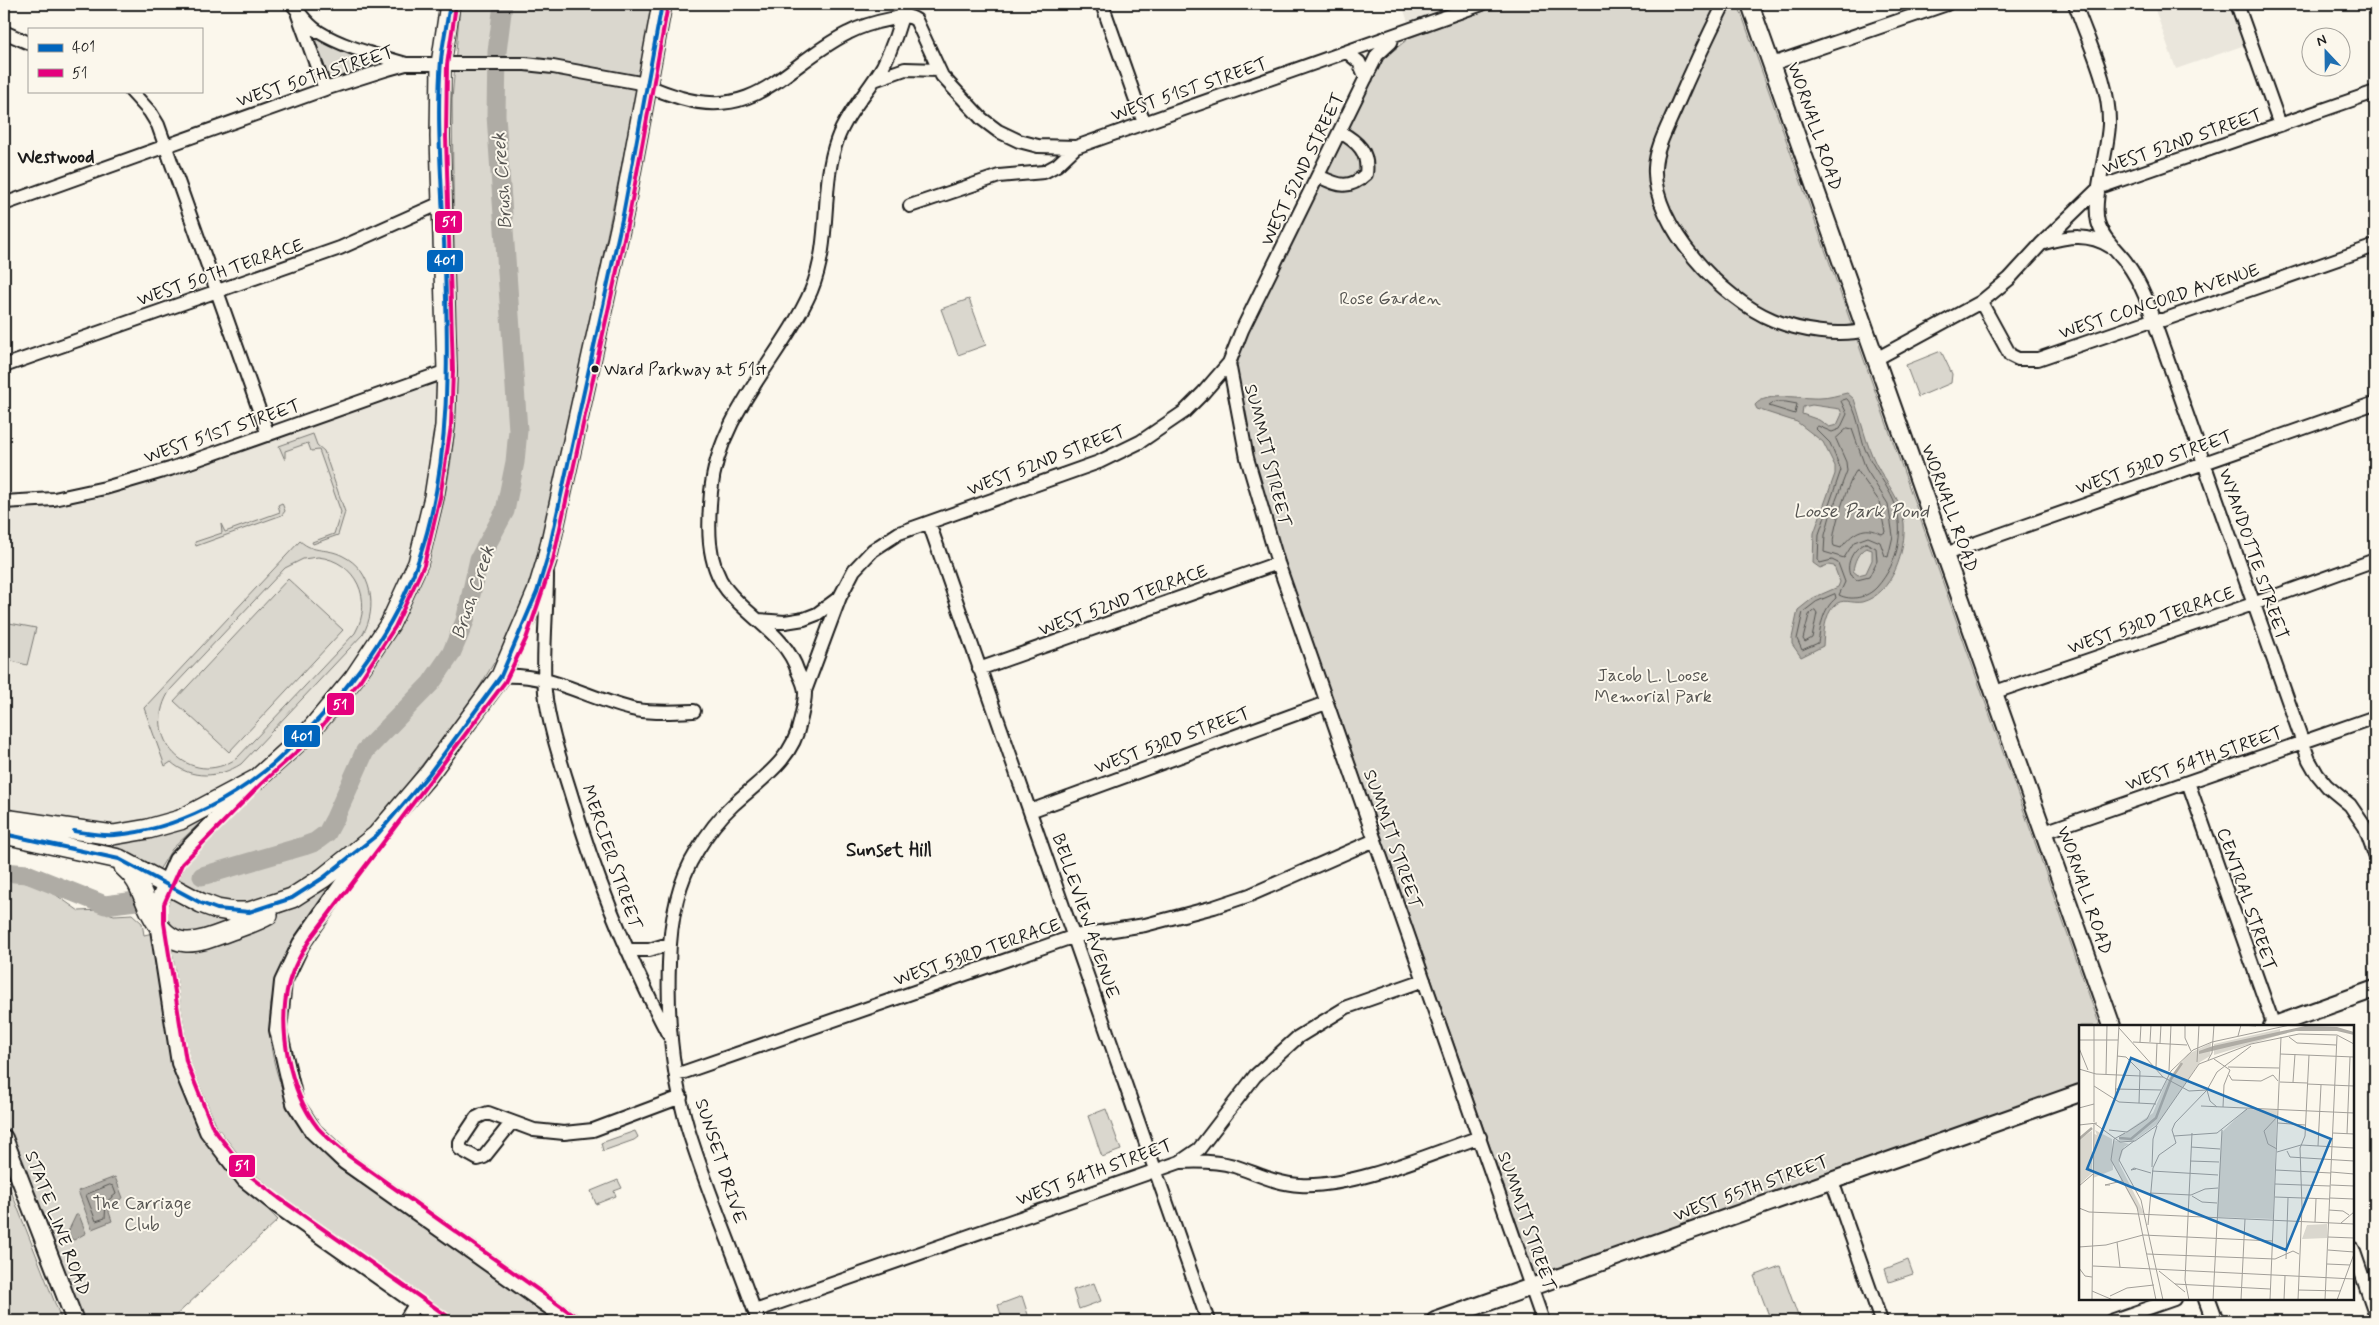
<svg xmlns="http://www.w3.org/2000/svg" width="2379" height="1325" font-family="Mynerve,sans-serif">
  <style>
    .built { fill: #eae6dc }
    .green { fill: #dad7ce; stroke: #7b7a75; fill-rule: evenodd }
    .water { fill: #afaca5; stroke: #74726e; fill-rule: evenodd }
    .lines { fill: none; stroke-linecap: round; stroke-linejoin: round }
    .shore { stroke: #575653; stroke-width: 1 }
    .river { stroke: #afaca5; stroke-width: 19 }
    .minor-casing { stroke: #1c1c1c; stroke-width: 16 }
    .major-casing { stroke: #1c1c1c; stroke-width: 20 }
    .highway-casing { stroke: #1c1c1c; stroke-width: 22 }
    .minor { stroke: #fbf7ec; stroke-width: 12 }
    .major { stroke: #fbf7ec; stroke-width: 16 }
    .highway { stroke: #fbf7ec; stroke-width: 19 }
    .bus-1-casing { stroke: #fbf7ec; stroke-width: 8 }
    .bus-2-casing { stroke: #fbf7ec; stroke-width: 8 }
    .bus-1 { stroke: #0065bd; stroke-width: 4 }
    .bus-2 { stroke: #e5007d; stroke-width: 4 }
    .bus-dot { fill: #1c1c1c; stroke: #fbf7ec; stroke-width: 2 }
    .labels { text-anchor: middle; stroke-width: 4; stroke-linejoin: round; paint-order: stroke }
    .bus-label { font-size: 17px; fill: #1c1c1c; stroke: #fbf7ec; text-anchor: start }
    .street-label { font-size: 18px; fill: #1c1c1c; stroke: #fbf7ec }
    .park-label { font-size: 18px; fill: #555451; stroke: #fbf7ec }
    .neighbourhood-label { font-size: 19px; font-weight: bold; fill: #1c1c1c; stroke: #fbf7ec }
    .water-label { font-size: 19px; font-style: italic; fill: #575653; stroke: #fbf7ec }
    .inset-river { fill: none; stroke: #afaca5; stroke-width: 2.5 }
    .inset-road { fill: none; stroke: #a29f99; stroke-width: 1 }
    .view { fill: #1f6fb2; fill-opacity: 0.15; stroke: #1f6fb2; stroke-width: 2.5 }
    .inset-edge { fill: none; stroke: #1c1c1c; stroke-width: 2.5 }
    .line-badge { stroke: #fbf7ec; stroke-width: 2 }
    .badge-label { font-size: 14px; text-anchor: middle; font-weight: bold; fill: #fff }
  </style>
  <rect width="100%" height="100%" fill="#fbf7ec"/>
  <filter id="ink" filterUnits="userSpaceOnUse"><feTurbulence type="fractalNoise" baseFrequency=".02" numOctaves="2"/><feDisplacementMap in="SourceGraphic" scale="10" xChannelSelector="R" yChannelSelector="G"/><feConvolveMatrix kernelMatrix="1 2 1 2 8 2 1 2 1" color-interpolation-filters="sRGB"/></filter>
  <g filter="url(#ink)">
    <!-- built -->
    <path class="built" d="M1402 4H1468L1409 25Z
      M2153 4H2231L2245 45 2176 69Z
      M439 379 434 497 390 624 309 732 219 799 113 835 4 819V502L125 482Z"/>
    <!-- green -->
    <path class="green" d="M460 4H652L641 70 542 554 529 591 506 643 469 704 366 837 304 886 241 907 200 897 176 879C207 828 261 792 304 751 399 660 450 538 456 407L452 100Z
      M1504 4H1738L2100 1026H2080V1087L1536 1278 1285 562 1252 454 1236 372 1242 344 1383 59 1409 38Z
      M319 38 378 61 379 64 329 82 315 45 316 40Z
      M969 299 986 345 958 355 941 309Z
      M1941 351 1952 374 1951 383 1918 397 1906 365Z
      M313 434 317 445 324 451 345 512 338 535 313 544 312 542 334 534 341 512 319 450 311 451 308 443 285 451V460L279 446Z
      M282 503 285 511 282 515 196 546 195 542 222 533 221 524 225 532 280 512 278 505Z
      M300 541C315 554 326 547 343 556 372 570 378 608 363 634L241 764C219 778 191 780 171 762L165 766 144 708ZM318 557C356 561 374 600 355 633L237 758C190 791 138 736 171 689L285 568 303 559Z
      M288 579 343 630 229 752 174 701Z
      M4 622 36 628 27 665 4 659Z
      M203 818V820L172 849 159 870 118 848 85 842V839Z
      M4 881 23 882 49 890 79 911 99 910 114 915 132 914 142 923 144 935 153 933 169 1034 231 1171 278 1220 170 1321H81L4 1123Z
      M325 890 328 895C315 912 300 929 290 948 247 1026 277 1111 338 1168L562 1321H456L295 1212 265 1189 239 1163 216 1130 188 1065 169 943 271 918Z
      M170 897 203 915 233 921 189 941 167 924 165 915 167 899Z
      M1106 1109 1121 1150 1102 1157 1088 1116Z
      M635 1131 638 1137 634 1140 603 1151 601 1143Z
      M4 1173 62 1321H4Z
      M618 1180 622 1188 614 1191 616 1196 596 1204 591 1191Z
      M1908 1260 1913 1274 1889 1282 1885 1269Z
      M1780 1266 1798 1316 1785 1321H1771L1754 1276Z
      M1094 1283 1101 1301 1079 1309 1073 1290Z
      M1022 1296 1030 1321H1003L998 1305Z"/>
    <!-- water -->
    <path class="water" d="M1847 393 1854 399C1861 420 1866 444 1876 464 1887 485 1901 498 1904 523 1906 550 1893 594 1862 602 1852 604 1842 597 1834 606 1824 616 1824 633 1823 646L1801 657 1792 644V638L1798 610 1813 598 1838 587 1840 582 1834 566 1828 565 1820 568 1813 563 1814 533 1835 474V466L1823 442 1797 422 1757 409 1755 405C1766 391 1804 399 1820 398 1829 398 1838 395 1847 393ZM1812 405 1840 409 1842 414 1837 425 1829 427 1819 420 1802 414 1803 407ZM1866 548 1872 550V560L1866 573 1858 575 1853 571C1854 562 1858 552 1866 548Z
      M115 1177 123 1198 111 1204 109 1212 112 1221 92 1229 78 1191Z
      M76 1215H79L86 1233 74 1240 66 1236Z"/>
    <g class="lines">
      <!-- shore -->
      <path class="shore" d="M1847 399C1858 410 1859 434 1865 449 1872 466 1883 479 1891 495 1907 526 1899 562 1877 587 1867 598 1851 601 1839 595L1845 582 1838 563 1832 560 1820 563 1818 560 1819 534 1841 470 1830 443 1815 428 1818 426 1832 432 1840 429 1847 414 1841 401Z
        M1786 402 1797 404 1795 414 1769 406 1775 402Z
        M1848 428 1852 429 1866 469 1888 504 1893 536 1888 557 1885 556 1880 542 1868 537 1854 542 1844 558 1824 552 1825 535 1830 516 1847 471 1846 462 1836 439Z
        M1857 470 1879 501 1885 532 1882 534C1864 524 1852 533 1841 548L1834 546C1829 538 1850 476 1857 470Z
        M1866 543 1876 548 1877 561 1869 577 1857 580 1850 575C1845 563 1854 547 1866 543Z
        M1835 594 1836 598C1822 610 1821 625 1818 643L1802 650 1797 639 1803 612 1816 602Z
        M1815 610 1817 613 1812 638 1805 642 1803 639 1809 615Z
        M110 1185 113 1186 116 1194 106 1202 105 1218 96 1221 86 1195Z"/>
      <!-- river -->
      <path class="river" d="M4 872 27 874 105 905 136 901
        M202 876 304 846 315 842 327 833 335 818 365 751 431 683 451 654 465 621 479 559 505 511 515 462 518 430 496 115 497 52 503 4"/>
      <!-- minor casing -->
      <g class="minor-casing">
        <path id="minor" d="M292 4C301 14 307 25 319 32 345 48 377 55 406 64
          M1102 4 1144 123
          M1724 4C1707 38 1691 72 1676 107 1668 126 1656 147 1655 168 1652 225 1723 300 1773 320 1800 331 1838 337 1866 330
          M2075 4C2088 42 2110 83 2109 124 2108 152 2092 199 2098 222 2102 238 2117 250 2126 262 2134 273 2140 284 2145 296L2309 760 2317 774 2327 786 2350 805 2365 827 2375 855
          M2237 4 2280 125
          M298 15 325 89
          M4 32 29 43
          M1347 52 1359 62 1366 78
          M1772 64 1947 4
          M874 80 905 69 939 70
          M131 91 150 112 158 125 268 435
          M1318 176C1338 185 1348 191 1366 174 1369 152 1358 142 1340 132
          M4 204 325 89 388 69 406 64H525L553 67 646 84C657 91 669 94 681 98 758 121 787 63 848 33 861 26 876 22 891 19 900 17 908 14 916 20L942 76 982 119 998 131 1019 141 1038 146 1076 147
          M910 206 999 176 1044 172 1057 165 1076 147 1482 4
          M2044 243C2068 236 2089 233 2111 247
          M1981 302 2010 355 2018 359H2038L2152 320H2163L2375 246
          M1876 359 1981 302 2009 279 2042 243 2100 187 2375 92
          M1229 363 1247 458 1278 563 1543 1321
          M4 366 340 248 443 202
          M4 502 54 499 105 488 170 469 447 371
          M929 523 1208 1321
          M1945 554 2375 403
          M547 574C547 613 542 653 545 692 549 726 560 759 570 791 595 876 627 956 668 1034
          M758 620 785 622 804 619 817 614 840 597 854 570 873 550 899 533 1099 462 1140 442 1184 412 1203 393 1229 363 1242 330 1377 55 1391 42 1393 36
          M979 669 1278 563
          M501 676C550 672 590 700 636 710 655 713 674 712 694 711
          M805 691 840 597
          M1995 692 2253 604 2375 560
          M2188 782 2274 1026
          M1030 811 1326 703
          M2044 832 2375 717
          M627 950H649L669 944
          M676 1075 1075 936 1145 925 1214 907 1250 895 1375 840
          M512 1122 484 1157 478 1159 460 1149V1142L476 1118 482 1115 488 1113 534 1130 564 1133 593 1130 681 1097
          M1181 1162C1199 1161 1216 1161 1234 1166 1256 1173 1276 1184 1300 1185 1353 1188 1428 1155 1480 1137
          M1832 1181 1881 1321
          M2353 1249 2375 1313
          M755 1311 1180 1162 1199 1149 1255 1076 1298 1037 1347 1007 1424 980
          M405 1321 416 1303
          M758 1321C736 1257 708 1194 688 1129 672 1075 667 1019 669 963 670 925 676 884 697 851 707 834 719 818 733 805 760 780 793 760 800 722 802 713 805 702 805 693 805 686 801 678 798 672 786 635 750 619 727 590 706 563 708 525 711 492 718 413 781 359 811 291 832 241 820 187 837 140 847 112 869 91 883 66 893 46 900 25 905 4
          M2111 1321 2174 1299"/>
      </g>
      <!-- major casing -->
      <g class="major-casing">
        <path id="major" d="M1750 4 2112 1026
          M250 786 177 860 158 903V923L180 1063 208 1131 245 1179 275 1203 443 1321
          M370 845 301 944 283 982 278 1030 295 1103 313 1131 345 1161 571 1321
          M2272 1026 2375 989
          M4 1138 75 1321
          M2207 1299 2215 1321
          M1435 1321 2080 1093"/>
      </g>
      <!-- highway casing -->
      <g class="highway-casing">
        <path id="highway" d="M4 819 113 835 148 829 180 820 257 779 309 732 354 678 390 624 418 563 434 497 445 426 447 371 440 137 441 64 450 4
          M4 834 119 859 201 903 217 909 235 912H249L292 898 323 878 377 835 429 774 501 676 537 592 547 559 623 215 662 4
          M124 867C140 880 142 896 151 913 171 953 195 944 229 931 242 926 256 922 268 915"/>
      </g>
      <!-- minor -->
      <use href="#minor" class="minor"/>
      <!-- major -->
      <use href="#major" class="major"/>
      <!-- highway -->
      <use href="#highway" class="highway"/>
      <!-- bus-1 casing -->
      <g class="bus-1-casing">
        <path id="bus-1" d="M74 831C87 833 101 836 115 835 177 830 241 796 285 753 342 699 393 635 419 559 453 459 448 346 444 241 442 181 436 120 441 60 443 41 447 23 450 4
          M4 834 119 859 201 903 217 909 249 912 292 898 323 878 377 835 429 774 501 676 537 592 547 559 623 215 662 4"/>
      </g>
      <!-- bus-2 casing -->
      <g class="bus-2-casing">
        <path id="bus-2" d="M447 1316 279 1198 249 1175 213 1128 186 1061 164 923V904L182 864 261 784 313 737 359 682 395 627 424 565 440 498 451 426 453 371 446 137 447 65 456 5
          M575 1316 349 1156C339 1147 327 1138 318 1128 289 1091 277 1027 289 982 294 965 303 950 313 935L505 682 526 639 553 560 629 216 668 5"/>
      </g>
      <!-- bus-1 -->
      <use href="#bus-1" class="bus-1"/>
      <!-- bus-2 -->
      <use href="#bus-2" class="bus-2"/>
    </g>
  </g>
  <!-- markers -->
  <circle class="bus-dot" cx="595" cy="369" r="4.5"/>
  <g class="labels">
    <!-- bus labels -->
    <g class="bus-label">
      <text x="604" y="375">Ward Parkway at 51st</text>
    </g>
    <!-- street labels -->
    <g class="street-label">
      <text transform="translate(315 76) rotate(-18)" y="6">WEST 50TH STREET</text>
      <text transform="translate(1189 89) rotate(-19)" y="6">WEST 51ST STREET</text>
      <text transform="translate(1815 126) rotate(71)" y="6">WORNALL ROAD</text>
      <text transform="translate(2182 141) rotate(-19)" y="6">WEST 52ND STREET</text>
      <text transform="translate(1302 169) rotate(-64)" y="6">WEST 52ND STREET</text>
      <text transform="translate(220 272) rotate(-19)" y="6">WEST 50TH TERRACE</text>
      <text transform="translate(2159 301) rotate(-18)" y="6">WEST CONCORD AVENUE</text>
      <text transform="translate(222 431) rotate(-19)" y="6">WEST 51ST STREET</text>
      <text transform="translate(1268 455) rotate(76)" y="6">SUMMIT STREET</text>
      <text transform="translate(1046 460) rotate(-21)" y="6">WEST 52ND STREET</text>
      <text transform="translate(2154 462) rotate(-19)" y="6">WEST 53RD STREET</text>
      <text transform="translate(1950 508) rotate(70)" y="6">WORNALL ROAD</text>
      <text transform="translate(2254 554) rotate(71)" y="6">WYANDOTTE STREET</text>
      <text transform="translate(1123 600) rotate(-20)" y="6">WEST 52ND TERRACE</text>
      <text transform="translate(2151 620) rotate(-19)" y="6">WEST 53RD TERRACE</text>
      <text transform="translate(1172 740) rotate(-20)" y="6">WEST 53RD STREET</text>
      <text transform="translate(2204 758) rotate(-19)" y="6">WEST 54TH STREET</text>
      <text transform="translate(1393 839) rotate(71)" y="6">SUMMIT STREET</text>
      <text transform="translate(612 857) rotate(71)" y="6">MERCIER STREET</text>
      <text transform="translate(2085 890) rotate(71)" y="6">WORNALL ROAD</text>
      <text transform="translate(2247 899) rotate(71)" y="6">CENTRAL STREET</text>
      <text transform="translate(1086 916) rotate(71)" y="6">BELLEVIEW AVENUE</text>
      <text transform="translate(977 952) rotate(-19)" y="6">WEST 53RD TERRACE</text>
      <text transform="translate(721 1161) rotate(72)" y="6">SUNSET DRIVE</text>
      <text transform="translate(1094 1172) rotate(-20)" y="6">WEST 54TH STREET</text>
      <text transform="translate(1751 1188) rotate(-20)" y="6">WEST 55TH STREET</text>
      <text transform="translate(1527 1221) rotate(71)" y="6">SUMMIT STREET</text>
      <text transform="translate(58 1223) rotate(69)" y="6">STATE LINE ROAD</text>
    </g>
    <!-- park labels -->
    <g class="park-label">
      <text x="1390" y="304">Rose Garden</text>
      <text x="1653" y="681">Jacob L. Loose<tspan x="1653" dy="21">Memorial Park</tspan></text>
      <text x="142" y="1209">The Carriage<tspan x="142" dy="21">Club</tspan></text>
    </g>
    <!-- neighbourhood labels -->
    <g class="neighbourhood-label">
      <text x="56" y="163">Westwood</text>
      <text x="889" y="856">Sunset Hill</text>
    </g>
    <!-- water labels -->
    <g class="water-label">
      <text transform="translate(501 181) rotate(-94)" y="7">Brush Creek</text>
      <text x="1861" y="517">Loose Park Pond</text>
      <text transform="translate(472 592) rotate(-71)" y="7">Brush Creek</text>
    </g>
  </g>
  <!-- overview -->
  <g transform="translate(2079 1025)">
    <rect width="275" height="275" fill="#fbf7ec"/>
    <path d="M201 4V10L135 30V19ZM132 18 131 31 121 37 79 98 55 116H40L41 111 74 88 87 57 109 29ZM167 84 198 85 194 194 138 192 143 107ZM16 105 33 114 34 145 14 153 15 109 18 110ZM13 106V148L0 160V114ZM35 115 50 119 45 122 40 138 65 188H60L32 135ZM248 199V213L223 214 228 200Z" fill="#dad7ce"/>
    <path d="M226 1 258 2 275 7V10L258 6H217L120 29V26L134 21Z" fill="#afaca5"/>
    <path class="inset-river" d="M40 113 52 114 77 93 92 54 103 38M0 114 13 103"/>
    <path class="inset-road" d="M106 0V13L112 26M40 3 84 52M159 11 162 0 177 1M210 12 218 18 257 20M0 15H39M54 17 108 20M61 17 62 0M71 17 72 0M81 18 82 0M0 23 9 45M201 29 275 32M38 31 47 32 61 46 60 78M135 34 151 45 145 60 144 82M129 35 133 28 135 0M118 37 120 0M77 42 78 18M149 42 200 43M0 44 17 49 84 52 110 66 128 65 131 76 138 82M90 46 92 0M27 49 28 0M150 50 153 55 182 56 194 50 199 56M201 57 228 58M214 57 216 29M228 59 275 61M15 61 40 77 77 79M36 64 82 65M36 75 40 0M122 81 275 88M0 83 15 79M15 97V0M15 98 41 117 56 116 77 101 120 39 172 19 220 9 258 10 275 19M199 98 226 100M0 100 18 98M30 105 48 107 68 94 92 46 114 25 133 17 211 0M46 108 35 114 32 135 58 182 77 275M254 108 275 109M268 109 271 32M95 111 138 108 168 84M55 116 43 125 40 135 62 175 84 275M239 121 242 60M112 122 141 124M198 124 189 119 185 106 199 91M208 126 211 132 275 136M198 127 222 120 275 123M111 136 140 137M73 142 74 114 78 101M57 144 52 145 55 143 72 148M197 145 252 148M73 146 139 150M252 147 275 149M196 159 251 161M31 160H26L43 156M252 160 275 161M0 161 14 149M71 168 112 170 126 164 139 163M113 171 123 177 138 178M196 172 251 174M251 173 275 174M0 183 10 187 59 189M250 185 264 186 270 190M59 189 275 199M236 197 237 174M262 198 275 187M69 200 74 143 80 130 97 118 93 105 96 98 128 65 138 47 172 21M249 212 275 213M38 217 41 242M0 222 27 220 64 210 194 216M249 225 275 227M68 229 196 234 214 226 220 229M207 234 209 173M248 239 271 240M14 241 275 254M0 243 6 251 13 252M80 246 106 267M96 259 191 264M219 265 261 266M13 266 34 275M31 271 48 263 75 260M13 275 15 98M100 275H116M110 275 106 255 113 108M134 275 143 105M162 275 166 194M191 275 202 12M205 275 206 251M219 275 223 182 221 123 226 111 230 30M246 275 258 11M258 275 275 229"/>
    <path class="view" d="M52 33 252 114 207 225 8 144Z"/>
    <rect width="275" height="275" class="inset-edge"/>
  </g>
  <g class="line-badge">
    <rect x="434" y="210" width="29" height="24" rx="5" fill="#e5007d"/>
    <rect x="426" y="249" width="38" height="24" rx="5" fill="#0065bd"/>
    <rect x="326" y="692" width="29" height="24" rx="5" fill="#e5007d"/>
    <rect x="283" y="724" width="38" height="24" rx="5" fill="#0065bd"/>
    <rect x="228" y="1154" width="28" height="24" rx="5" fill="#e5007d"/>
  </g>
  <g class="badge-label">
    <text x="449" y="226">51</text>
    <text x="445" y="265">401</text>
    <text x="340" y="709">51</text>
    <text x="302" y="741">401</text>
    <text x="242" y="1170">51</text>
  </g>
  <!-- margin -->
  <rect width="2379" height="1325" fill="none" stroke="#fbf7ec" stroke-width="20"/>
  <rect x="10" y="10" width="2359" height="1305" fill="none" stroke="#1c1c1c" stroke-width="2" filter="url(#ink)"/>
  <!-- legend -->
  <rect x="28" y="28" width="175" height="65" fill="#fbf7ec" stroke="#a29f99"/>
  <rect x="38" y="44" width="25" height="8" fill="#0065bd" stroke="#a29f99"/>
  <text x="72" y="52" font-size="15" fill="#1c1c1c">401</text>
  <rect x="38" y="69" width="25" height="8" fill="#e5007d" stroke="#a29f99"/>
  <text x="72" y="78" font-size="15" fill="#1c1c1c">51</text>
  <!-- north arrow -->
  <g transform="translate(2326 52) rotate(338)"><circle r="24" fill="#fbf7ec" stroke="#a29f99"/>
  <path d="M0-4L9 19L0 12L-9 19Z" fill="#1f6fb2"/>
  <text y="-8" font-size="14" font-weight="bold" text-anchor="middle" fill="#1c1c1c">N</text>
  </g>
</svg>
